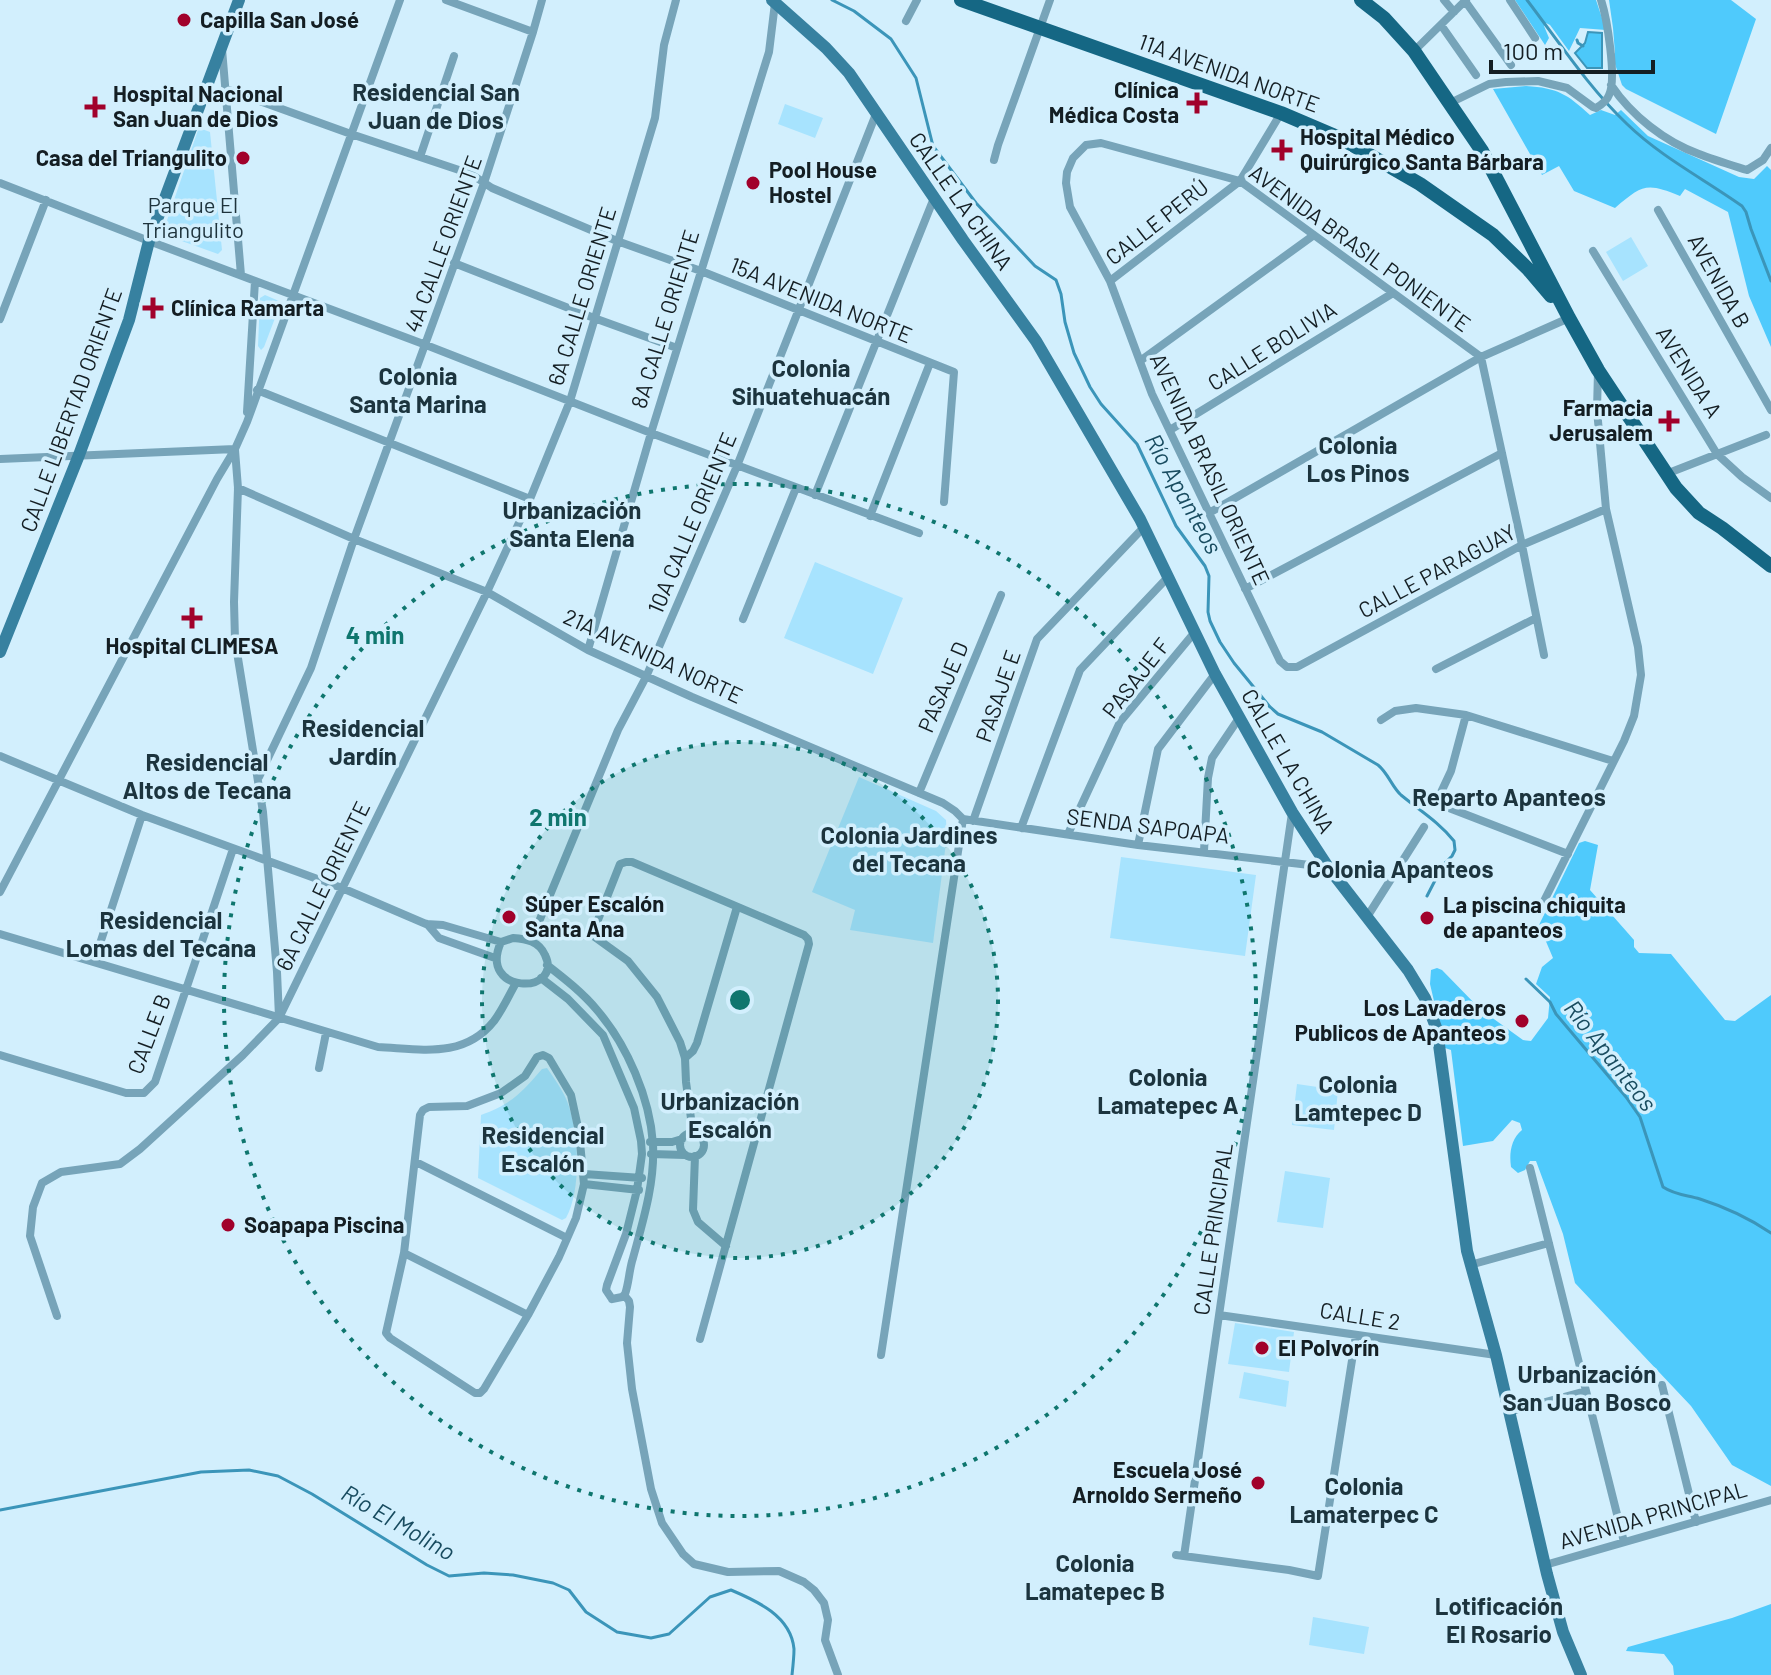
<svg xmlns="http://www.w3.org/2000/svg" width="1771" height="1675" font-family="Barlow,sans-serif">
  <style>
    .green { fill: #a7e3fe }
    .forest { fill: #4fcafc }
    .water { fill: #4cc8f9; stroke: #3b95b9; stroke-width: 2 }
    .lines { fill: none; stroke-linecap: round; stroke-linejoin: round }
    .stream { stroke: #3b95b9; stroke-width: 3 }
    .street { stroke: #77a4b9; stroke-width: 8 }
    .secondary { stroke: #3781a0; stroke-width: 12 }
    .primary { stroke: #156784; stroke-width: 14 }
    .ring { fill: none; stroke: #0f766e; stroke-width: 4; stroke-dasharray: 4 8 }
    .poi-dot { fill: #a1012b; stroke: #d2effd; stroke-width: 3 }
    .labels { text-anchor: middle; stroke-width: 7; stroke-linejoin: round; paint-order: stroke }
    .poi-label { font-size: 22px; font-weight: bold; fill: #141e23; stroke: #d2effd; text-anchor: start }
    .street-label { font-size: 22px; fill: #141e23; stroke: #d2effd }
    .park-label { font-size: 22px; fill: #1e333c; stroke: #d2effd }
    .neighbourhood-label { font-size: 24px; font-weight: bold; fill: #1c343e; stroke: #d2effd }
    .water-label { font-size: 24px; font-style: italic; fill: #194c60; stroke: #d2effd }
    .centre { fill: #0f766e; stroke: #d2effd; stroke-width: 4 }
    .ring-label { font-size: 24px; text-anchor: middle; font-weight: bold; fill: #0f766e; stroke: #d2effd; stroke-width: 7; stroke-linejoin: round; paint-order: stroke }
  </style>
  <rect width="100%" height="100%" fill="#d2effd"/>
  <!-- green -->
  <path class="green" d="M785 104 823 118 815 138 778 124Z
    M202 129 210 132 222 250 218 254 165 235 163 232 198 130Z
    M1631 237 1648 266 1623 281 1606 252Z
    M265 295 279 301 280 305 264 347 261 350 258 346 260 298Z
    M815 562 903 598 873 674 784 638Z
    M859 777 936 811 946 820 947 835 933 943 850 930 855 910 812 892Z
    M1121 857 1256 875 1245 956 1110 938Z
    M547 1068C554 1078 562 1089 567 1101 579 1131 582 1189 566 1218L562 1220 478 1178 481 1115C512 1104 522 1092 542 1069Z
    M1297 1084 1338 1090 1334 1130 1292 1125Z
    M1285 1171 1330 1178 1323 1228 1277 1222Z
    M1235 1323 1294 1332 1289 1372 1228 1364Z
    M1244 1372 1289 1381 1286 1407 1239 1398Z
    M1313 1617 1369 1627 1364 1654 1309 1645Z"/>
  <!-- forest -->
  <path class="forest" d="M1515 0H1596L1606 30 1580 28 1569 51 1550 25 1546 23 1544 26 1549 38 1545 45Z
    M1609 0H1731L1756 19 1716 134 1626 89 1622 85 1612 55 1615 53 1613 28Z
    M1526 86C1558 88 1567 94 1590 115L1601 110 1615 115 1621 110 1648 136 1739 177 1754 179 1767 166 1771 170V347L1749 296 1728 212 1685 189 1680 196C1646 182 1642 185 1615 208L1574 191 1559 166 1542 175 1493 89Z
    M1585 841 1598 845 1590 890 1634 940V947L1639 953 1671 954 1725 1020 1735 1021 1771 995V1486L1732 1465 1691 1406 1575 1283 1563 1234 1536 1161H1530L1525 1170 1518 1173 1511 1167C1509 1153 1511 1139 1522 1130L1520 1123 1512 1120 1493 1141 1463 1146 1451 1050 1445 1048 1430 984 1431 970 1437 968 1442 970 1480 1009 1523 1040 1531 1041 1548 1018 1550 997 1536 984 1542 967 1553 958 1539 925 1579 843Z
    M1771 1604V1675H1674L1673 1666 1664 1654 1626 1651 1628 1647 1732 1618Z"/>
  <!-- water -->
  <path class="water" d="M1588 32 1602 33V68H1587L1575 53 1585 43Z"/>
  <g class="lines">
    <!-- stream -->
    <path class="stream" d="M832 0 854 11 891 39 916 78 933 146 976 203 1005 234 1035 266 1056 280 1061 294 1065 322 1074 353 1090 387 1101 404 1137 444 1176 526 1205 566 1209 576 1208 612 1210 621 1220 642 1234 663 1270 707 1278 714 1322 732 1378 765C1388 773 1392 787 1401 795 1419 810 1439 822 1454 841L1455 850 1452 856 1443 865 1427 896
      M1527 0C1559 42 1589 88 1627 124 1661 157 1704 179 1742 206L1746 212 1751 229 1771 281
      M1577 40 1578 43 1583 46
      M1526 979 1550 1002 1556 1014 1626 1097 1640 1117 1663 1187C1675 1195 1687 1195 1700 1199 1725 1207 1749 1218 1771 1233
      M0 1510 201 1472 249 1470 278 1476 312 1494 427 1565 449 1576 484 1573 513 1575 553 1583 569 1590 586 1612 617 1632 651 1638 669 1634 710 1597 731 1590C757 1601 791 1616 794 1649 794 1657 793 1666 792 1675"/>
    <!-- street -->
    <path class="street" d="M446 0 533 32
      M1444 0 1454 12
      M1510 0 1535 38
      M1465 1 1511 65
      M906 21 917 0
      M1441 25 1476 75
      M222 49 241 275
      M1414 51 1466 0
      M1611 85C1631 115 1665 142 1699 154 1714 160 1731 165 1747 170L1763 160 1771 148
      M226 89 351 134 471 174 492 188 617 241 701 271 954 372 944 502
      M1450 103 1489 84 1506 82 1538 81 1567 88 1593 107 1596 108C1601 105 1607 101 1609 95 1617 79 1607 18 1601 0
      M420 157 454 56
      M994 160 998 145 1050 0
      M0 183 149 241 426 345 651 433 919 533
      M1658 210 1771 410
      M1593 251 1717 454 1742 477 1771 498
      M454 263 594 318 677 348
      M1110 281 1240 181 1281 113
      M0 319 46 200
      M1140 361 1314 235
      M257 390 530 499
      M247 412 255 281
      M1170 430 1393 293
      M235 450 238 488 234 602 235 640 263 812 277 972 279 1017
      M0 459 235 449
      M1666 474 1766 435
      M238 488 354 539 487 592 588 650 692 697 943 803 955 811 963 819
      M815 495 934 198
      M1209 513 1481 357 1569 318
      M870 516 930 363
      M1245 589 1502 453
      M743 619 796 488
      M588 650 651 433 769 52 775 3
      M1544 655 1522 545 1481 357 1240 181 1101 143 1086 145 1073 158 1067 172 1066 183 1070 207 1110 281 1152 394 1280 661 1287 667H1297L1522 545 1606 509
      M1436 669 1536 618
      M1466 715 1451 771 1436 803 1568 854
      M1381 720 1395 711 1416 708 1466 715 1613 761
      M0 756 142 815 342 888 426 924 443 925 501 942
      M259 777 311 668 354 539 484 183 533 32 542 0
      M919 793 1001 595
      M963 819 1138 845 1327 867
      M973 821 1037 639 1144 527
      M1021 828 1080 670 1168 577
      M1068 834 1120 722 1194 633
      M1138 845 1158 749 1215 674
      M1204 851 1208 778 1212 758 1239 718
      M0 892 217 479 235 449 247 422 400 0
      M1539 911 1624 741 1634 716 1641 675 1638 647 1606 509 1597 410 1598 371
      M1367 917 1424 827
      M427 924 439 938 495 958
      M0 934 378 1047C421 1049 464 1059 494 1021 503 1009 509 995 516 983
      M513 938C526 939 539 941 545 955 564 995 477 995 501 942Z
      M531 941 618 730 646 677 737 466 876 114
      M94 962 142 815
      M547 965C565 979 583 993 597 1010 627 1045 650 1098 653 1144 655 1183 643 1221 633 1258 629 1270 629 1283 625 1294L622 1297 612 1299
      M541 978 568 999 603 1035 634 1108 641 1141 642 1154 637 1190 626 1234 607 1285 606 1290 612 1299
      M0 1055 126 1093H144L155 1082 233 849
      M543 1055 549 1058 571 1095 579 1132 584 1184 576 1218 559 1257 528 1315 484 1389 480 1393H475L390 1338 386 1333 404 1253 420 1115 423 1110 429 1107 467 1106 501 1093 525 1076 537 1057Z
      M685 1058 693 1051 697 1043 737 907
      M319 1068 326 1033
      M693 1133 686 1082 685 1058 680 1042 657 997 628 961 592 935 620 864 626 862H632L804 935 808 939 809 944 700 1339
      M680 1145a12 12 0 1 1 24 0a12 12 0 1 1-24 0Z
      M650 1142H672L682 1139
      M651 1154 685 1155
      M695 1156 693 1210 698 1222 726 1246
      M416 1162 567 1238
      M1530 1168 1624 1542
      M584 1174 642 1178
      M584 1184 639 1190
      M404 1253 528 1315
      M1470 1265 1549 1243
      M624 1295 629 1301 630 1307 627 1343 632 1389 651 1489 662 1523 683 1554 694 1564 728 1572 779 1571 804 1582 814 1590 824 1603 828 1620 825 1640 838 1675
      M1219 1315 1496 1355
      M57 1316 30 1236 33 1207 42 1183 61 1172 120 1164 140 1149 243 1055 279 1018 487 592 530 499 570 401 655 118 664 45 676 0
      M881 1355 963 819
      M1662 1385 1696 1522
      M1509 1412 1586 1391
      M1176 1555 1289 1570 1318 1576 1356 1335
      M1184 1556 1292 813
      M1545 1565 1771 1500"/>
    <!-- secondary -->
    <path class="secondary" d="M772 0 826 48 849 73 963 240 1036 341 1140 519 1215 674 1292 812 1328 867 1408 970 1425 998 1437 1030 1467 1251 1496 1355 1547 1574 1563 1632 1581 1675
      M0 652 79 455 129 320 149 241 239 0"/>
    <!-- primary -->
    <path class="primary" d="M961 0 1281 113 1342 139 1420 184 1493 235 1528 269 1551 296
      M1361 0 1384 18 1414 51 1482 151 1569 318 1598 370 1676 488 1699 513 1722 528 1771 566"/>
  </g>
  <!-- distance rings -->
  <circle cx="740" cy="1000" r="258" fill="#0f766e" fill-opacity=".12"/>
  <g class="ring">
    <circle cx="740" cy="1000" r="258"/>
    <circle cx="740" cy="1000" r="516"/>
  </g>
  <!-- markers -->
  <g class="poi-dot">
    <circle cx="184" cy="20" r="8"/>
    <path d="M1193 91h8v8h8v8h-8v8h-8v-8h-8v-8h8z"/>
    <path d="M91 95h8v8h8v8h-8v8h-8v-8h-8v-8h8z"/>
    <path d="M1278 138h8v8h8v8h-8v8h-8v-8h-8v-8h8z"/>
    <circle cx="243" cy="158" r="8"/>
    <circle cx="753" cy="183" r="8"/>
    <path d="M149 296h8v8h8v8h-8v8h-8v-8h-8v-8h8z"/>
    <path d="M1665 409h8v8h8v8h-8v8h-8v-8h-8v-8h8z"/>
    <path d="M188 606h8v8h8v8h-8v8h-8v-8h-8v-8h8z"/>
    <circle cx="509" cy="917" r="8"/>
    <circle cx="1427" cy="918" r="8"/>
    <circle cx="1522" cy="1021" r="8"/>
    <circle cx="228" cy="1225" r="8"/>
    <circle cx="1262" cy="1348" r="8"/>
    <circle cx="1258" cy="1483" r="8"/>
  </g>
  <g class="labels">
    <!-- poi labels -->
    <g class="poi-label">
      <text x="200" y="28">Capilla San José</text>
      <text x="1179" y="98" text-anchor="end">Clínica<tspan x="1179" dy="25">Médica Costa</tspan></text>
      <text x="113" y="102">Hospital Nacional<tspan x="113" dy="25">San Juan de Dios</tspan></text>
      <text x="1300" y="145">Hospital Médico<tspan x="1300" dy="25">Quirúrgico Santa Bárbara</tspan></text>
      <text x="227" y="166" text-anchor="end">Casa del Triangulito</text>
      <text x="769" y="178">Pool House<tspan x="769" dy="25">Hostel</tspan></text>
      <text x="171" y="316">Clínica Ramarta</text>
      <text x="1653" y="416" text-anchor="end">Farmacia<tspan x="1653" dy="25">Jerusalem</tspan></text>
      <text x="192" y="654" text-anchor="middle">Hospital CLIMESA</text>
      <text x="525" y="912">Súper Escalón<tspan x="525" dy="25">Santa Ana</tspan></text>
      <text x="1443" y="913">La piscina chiquita<tspan x="1443" dy="25">de apanteos</tspan></text>
      <text x="1506" y="1016" text-anchor="end">Los Lavaderos<tspan x="1506" dy="25">Publicos de Apanteos</tspan></text>
      <text x="244" y="1233">Soapapa Piscina</text>
      <text x="1278" y="1356">El Polvorín</text>
      <text x="1242" y="1478" text-anchor="end">Escuela José<tspan x="1242" dy="25">Arnoldo Sermeño</tspan></text>
    </g>
    <!-- street labels -->
    <g class="street-label">
      <text transform="translate(1229 73) rotate(20)" y="8">11A AVENIDA NORTE</text>
      <text transform="translate(961 201) rotate(55)" y="8">CALLE LA CHINA</text>
      <text transform="translate(1157 222) rotate(-38)" y="8">CALLE PERÚ</text>
      <text transform="translate(443 244) rotate(-70)" y="8">4A CALLE ORIENTE</text>
      <text transform="translate(1360 248) rotate(36)" y="8">AVENIDA BRASIL PONIENTE</text>
      <text transform="translate(1719 281) rotate(61)" y="8">AVENIDA B</text>
      <text transform="translate(582 296) rotate(-73)" y="8">6A CALLE ORIENTE</text>
      <text transform="translate(821 300) rotate(22)" y="8">15A AVENIDA NORTE</text>
      <text transform="translate(665 319) rotate(-73)" y="8">8A CALLE ORIENTE</text>
      <text transform="translate(1272 346) rotate(-32)" y="8">CALLE BOLIVIA</text>
      <text transform="translate(1689 372) rotate(58)" y="8">AVENIDA A</text>
      <text transform="translate(71 410) rotate(-70)" y="8">CALLE LIBERTAD ORIENTE</text>
      <text transform="translate(1210 469) rotate(65)" y="8">AVENIDA BRASIL ORIENTE</text>
      <text transform="translate(692 523) rotate(-67)" y="8">10A CALLE ORIENTE</text>
      <text transform="translate(1437 571) rotate(-28)" y="8">CALLE PARAGUAY</text>
      <text transform="translate(653 656) rotate(25)" y="8">21A AVENIDA NORTE</text>
      <text transform="translate(1136 678) rotate(-52)" y="8">PASAJE F</text>
      <text transform="translate(943 687) rotate(-67)" y="8">PASAJE D</text>
      <text transform="translate(998 696) rotate(-71)" y="8">PASAJE E</text>
      <text transform="translate(1288 761) rotate(60)" y="8">CALLE LA CHINA</text>
      <text transform="translate(1148 826) rotate(7)" y="8">SENDA SAPOAPA</text>
      <text transform="translate(323 886) rotate(-64)" y="8">6A CALLE ORIENTE</text>
      <text transform="translate(149 1034) rotate(-69)" y="8">CALLE B</text>
      <text transform="translate(1213 1229) rotate(-82)" y="8">CALLE PRINCIPAL</text>
      <text transform="translate(1360 1316) rotate(9)" y="8">CALLE 2</text>
      <text transform="translate(1653 1515) rotate(-16)" y="8">AVENIDA PRINCIPAL</text>
    </g>
    <!-- park labels -->
    <g class="park-label">
      <text x="193" y="213">Parque El<tspan x="193" dy="25">Triangulito</tspan></text>
    </g>
    <!-- neighbourhood labels -->
    <g class="neighbourhood-label">
      <text x="436" y="101">Residencial San<tspan x="436" dy="28">Juan de Dios</tspan></text>
      <text x="811" y="377">Colonia<tspan x="811" dy="28">Sihuatehuacán</tspan></text>
      <text x="418" y="385">Colonia<tspan x="418" dy="28">Santa Marina</tspan></text>
      <text x="1358" y="454">Colonia<tspan x="1358" dy="28">Los Pinos</tspan></text>
      <text x="572" y="519">Urbanización<tspan x="572" dy="28">Santa Elena</tspan></text>
      <text x="363" y="737">Residencial<tspan x="363" dy="28">Jardín</tspan></text>
      <text x="207" y="771">Residencial<tspan x="207" dy="28">Altos de Tecana</tspan></text>
      <text x="1509" y="806">Reparto Apanteos</text>
      <text x="909" y="844">Colonia Jardines<tspan x="909" dy="28">del Tecana</tspan></text>
      <text x="1400" y="878">Colonia Apanteos</text>
      <text x="161" y="929">Residencial<tspan x="161" dy="28">Lomas del Tecana</tspan></text>
      <text x="1168" y="1086">Colonia<tspan x="1168" dy="28">Lamatepec A</tspan></text>
      <text x="1358" y="1093">Colonia<tspan x="1358" dy="28">Lamtepec D</tspan></text>
      <text x="730" y="1110">Urbanización<tspan x="730" dy="28">Escalón</tspan></text>
      <text x="543" y="1144">Residencial<tspan x="543" dy="28">Escalón</tspan></text>
      <text x="1587" y="1383">Urbanización<tspan x="1587" dy="28">San Juan Bosco</tspan></text>
      <text x="1364" y="1495">Colonia<tspan x="1364" dy="28">Lamaterpec C</tspan></text>
      <text x="1095" y="1572">Colonia<tspan x="1095" dy="28">Lamatepec B</tspan></text>
      <text x="1499" y="1615">Lotificación<tspan x="1499" dy="28">El Rosario</tspan></text>
    </g>
    <!-- water labels -->
    <g class="water-label">
      <text transform="translate(1183 494) rotate(61)" y="8">Río Apanteos</text>
      <text transform="translate(1610 1056) rotate(52)" y="8">Río Apanteos</text>
      <text transform="translate(398 1523) rotate(30)" y="8">Río El Molino</text>
    </g>
  </g>
  <circle cx="740" cy="1000" r="12" class="centre"/>
  <g class="ring-label">
    <text x="375" y="644">4 min</text>
    <text x="558" y="826">2 min</text>
  </g>
  <!-- scale -->
  <path d="M1491 60v12h162v-12" fill="none" stroke="#141e23" stroke-width="4"/>
  <text x="1503" y="60" font-size="24" fill="#141e23" stroke="#d2effd" stroke-width="6" paint-order="stroke">100 m</text>
</svg>
